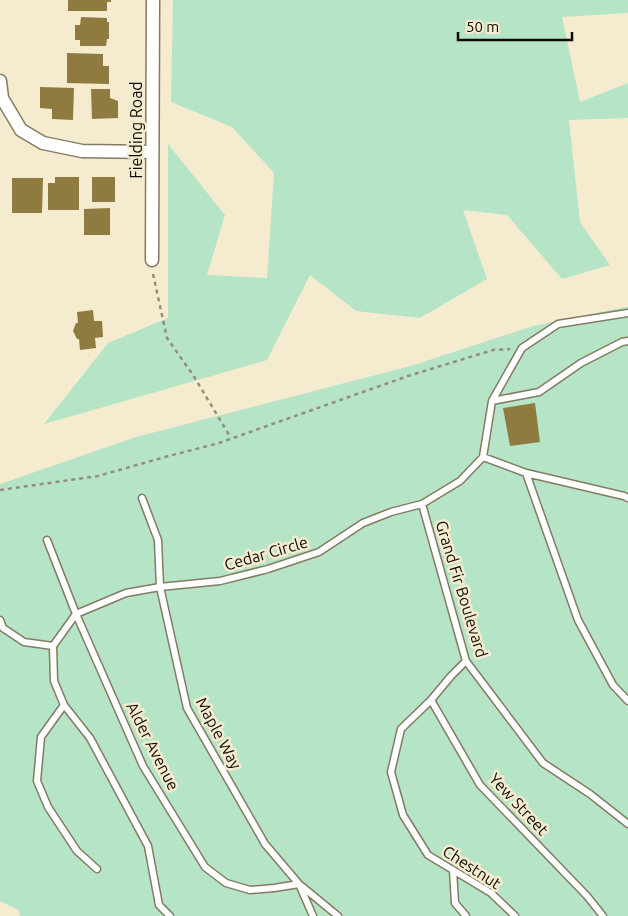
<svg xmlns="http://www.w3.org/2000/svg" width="628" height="916" font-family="Ubuntu,sans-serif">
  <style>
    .green { fill: #b6e4c6 }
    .building { fill: #8f7b3f }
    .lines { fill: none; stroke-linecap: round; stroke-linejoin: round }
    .lane-casing { stroke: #837b62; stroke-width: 9 }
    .street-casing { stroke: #837b62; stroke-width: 15 }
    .path { stroke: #948d7a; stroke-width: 2.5; stroke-dasharray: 4 4; stroke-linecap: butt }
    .lane { stroke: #fff; stroke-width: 6 }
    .street { stroke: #fff; stroke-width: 12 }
    .labels { text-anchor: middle; stroke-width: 5; stroke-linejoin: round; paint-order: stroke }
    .street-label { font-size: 16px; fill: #0e0b04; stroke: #f5ecd0 }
  </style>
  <rect width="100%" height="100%" fill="#f5ecd0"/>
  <!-- green -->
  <path class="green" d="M173 0H628V13L562 17 580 102 628 83V118L569 120 580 222 610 265 562 279 507 215 463 210 487 279 420 318 356 311 310 275 267 360 44 424 108 343 168 318V144L225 215 207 275 267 278 274 173 232 127 171 102Z
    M625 307H628V916H20L18 910 0 901V484L136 437 414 365 533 326Z"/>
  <!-- building -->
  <path class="building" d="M68 0H111V2H107V11H68Z
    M81 17 107 18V22H109V39H107L106 46H80V40H75V25H80Z
    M67 53 103 54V66H109V84L67 83Z
    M40 87 74 88 73 120 52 119V109L40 108Z
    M91 89H110V98L118 101V118L92 119Z
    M55 177H79V210H48V183H55Z
    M92 177H115V202H92Z
    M12 178H43L42 213H12Z
    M110 208V235H84V209Z
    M93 310 94 321H102L103 337 95 338 96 348 80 350 79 339H77L73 331 76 323H78L77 312Z
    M535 403 540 442 510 446 503 408Z"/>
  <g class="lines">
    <!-- lane casing -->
    <g class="lane-casing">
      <path id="lane" d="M492 401 539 392 581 363 622 342 628 341
        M483 457 492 401 522 348 558 324 628 313
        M526 473 624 496 628 498
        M142 498 158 540 160 587 187 708 265 844 299 884 338 916
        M422 504 466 661 543 763 590 794 628 824
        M47 540 76 614 143 766 205 867 226 883 250 890 274 888 299 884 313 916
        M0 620 3 628 24 642 53 646
        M466 661 451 676 431 700 401 729 391 772 403 815 428 855 491 893 515 916
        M431 700 480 785 587 896 603 916
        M64 705 41 737 37 781 48 807 77 851 97 869
        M453 870 455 903 466 916
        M170 916 159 905 148 846 90 738 64 705 54 681 53 646 76 614 126 593 160 587 220 581 268 569 319 552 363 523 391 512 422 504 460 481 483 457 526 473 578 620 613 685 628 701"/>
    </g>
    <!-- street casing -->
    <g class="street-casing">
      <path id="street" d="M0 81 2 98 21 130 43 143 82 151 152 152
        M152 260 153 0"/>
    </g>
    <!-- path -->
    <path class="path" d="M153 274 167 338 193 375 231 438
      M0 490 98 476 165 457 219 443 408 376 493 350 510 349"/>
    <!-- lane -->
    <use href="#lane" class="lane"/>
    <!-- street -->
    <use href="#street" class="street"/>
  </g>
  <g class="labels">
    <!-- street labels -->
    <g class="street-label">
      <text transform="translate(136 130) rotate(-90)" y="6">Fielding Road</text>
      <text transform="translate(266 553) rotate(-16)" y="6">Cedar Circle</text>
      <text transform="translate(462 589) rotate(73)" y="6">Grand Fir Boulevard</text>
      <text transform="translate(219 733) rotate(62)" y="6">Maple Way</text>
      <text transform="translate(153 746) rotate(63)" y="6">Alder Avenue</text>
      <text transform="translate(519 804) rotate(47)" y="6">Yew Street</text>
      <text transform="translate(472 867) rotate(33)" y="6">Chestnut</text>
    </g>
  </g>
  <!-- scale -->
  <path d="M458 32v8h114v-8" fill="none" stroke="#0e0b04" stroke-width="2.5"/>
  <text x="466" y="32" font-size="15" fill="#0e0b04" stroke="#f5ecd0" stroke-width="4" paint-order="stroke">50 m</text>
</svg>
